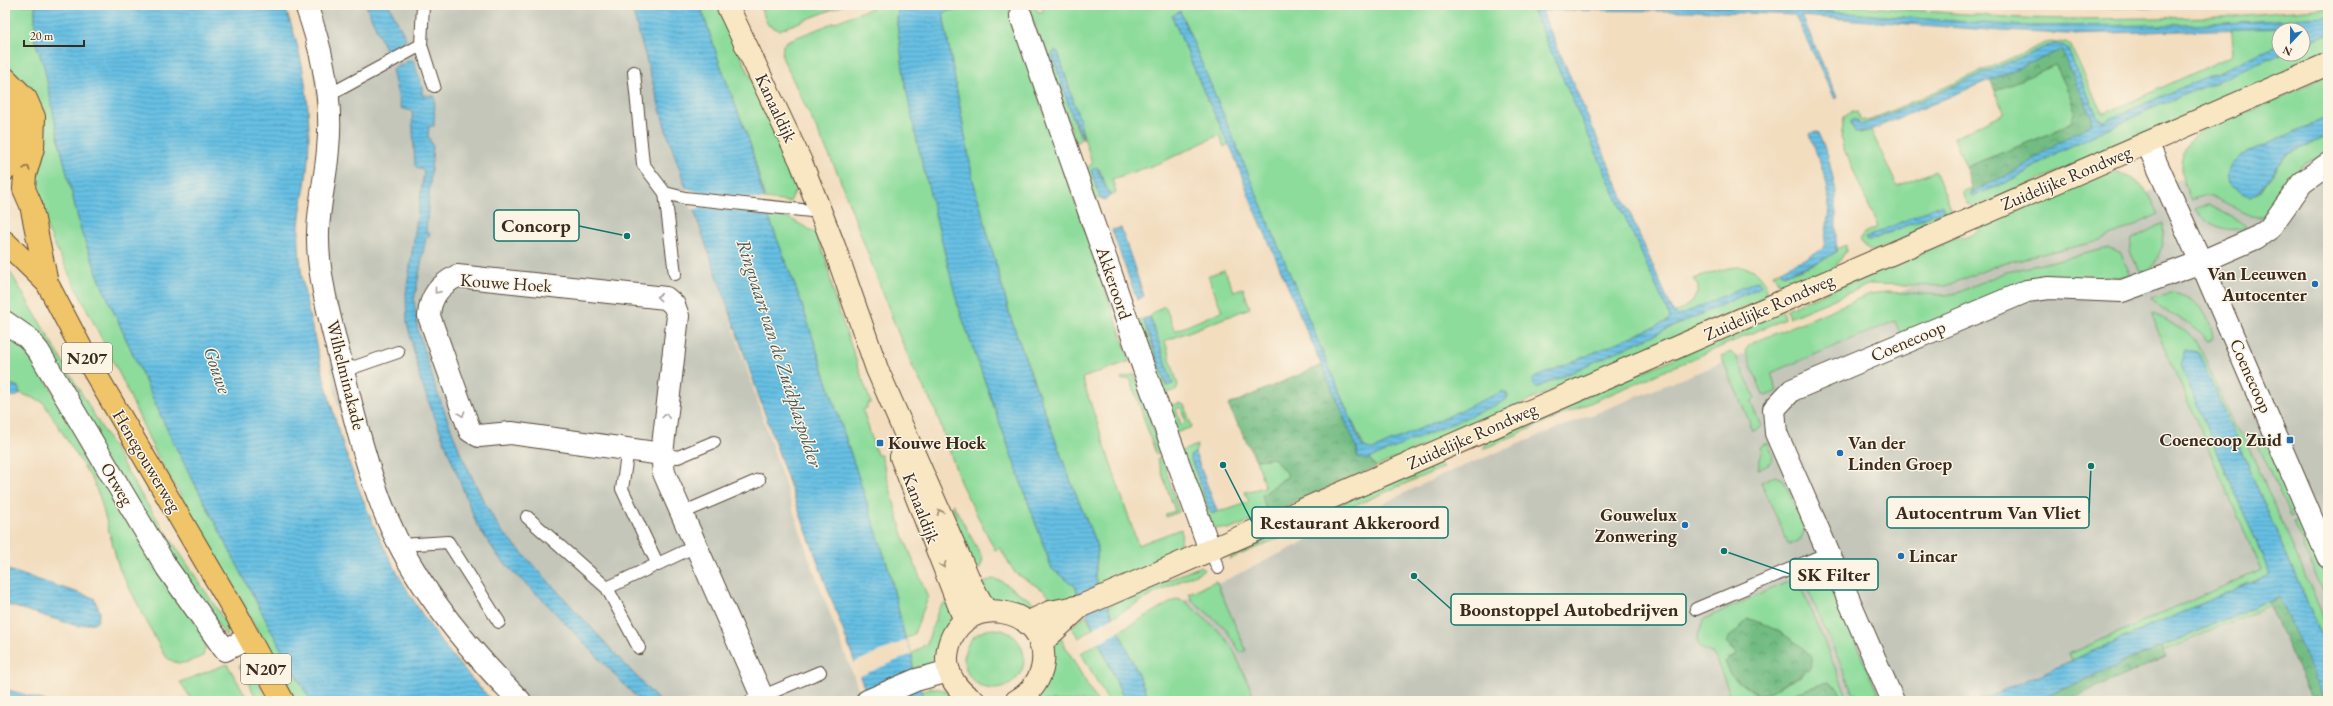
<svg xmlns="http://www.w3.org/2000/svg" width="2333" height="706" font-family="'EB Garamond',serif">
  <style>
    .industrial { fill: #c3c6b9 }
    .grass { fill: #8ddc9b; stroke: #64835c; fill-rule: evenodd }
    .forest { fill: url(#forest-crowns); stroke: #567350 }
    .water { fill: url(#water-rules); stroke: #507581 }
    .pier { fill: #f2ddbf }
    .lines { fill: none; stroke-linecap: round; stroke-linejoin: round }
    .service-casing { stroke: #564536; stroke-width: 14 }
    .minor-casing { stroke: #564536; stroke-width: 24 }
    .secondary-casing { stroke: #564536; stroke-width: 24 }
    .primary-casing { stroke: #564536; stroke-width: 24 }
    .service { stroke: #fff; stroke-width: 12 }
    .minor { stroke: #fff; stroke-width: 22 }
    .secondary { stroke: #f9e7c3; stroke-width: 22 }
    .primary { stroke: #f0c469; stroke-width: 22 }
    .oneway { stroke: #8c6f40 }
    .oneway2 { stroke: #a79f9a }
    .oneway3 { stroke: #9a8870 }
    .poi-dot { fill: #1f6fb2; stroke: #fcf5e5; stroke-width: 1.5 }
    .labels { text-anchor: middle; stroke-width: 3; stroke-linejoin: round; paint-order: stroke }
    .shield { fill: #fcf5e5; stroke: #75675a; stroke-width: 1 }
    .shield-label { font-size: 17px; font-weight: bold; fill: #3b2a1e }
    .street-label { font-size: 18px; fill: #3b2a1e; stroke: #fcf5e5 }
    .poi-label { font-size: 18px; font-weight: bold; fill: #3b2a1e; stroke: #fcf5e5; text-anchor: end }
    .water-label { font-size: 19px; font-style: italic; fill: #485759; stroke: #fcf5e5 }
    .leader { fill: none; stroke: #0f766e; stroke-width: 1.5 }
    .callout-dot { fill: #0f766e; stroke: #fcf5e5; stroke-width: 1.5 }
    .callout { fill: #fcf5e5; stroke: #0f766e; stroke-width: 1.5 }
    .callout-label { font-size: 19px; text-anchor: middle; font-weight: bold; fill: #3b2a1e }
  </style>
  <defs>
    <pattern id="forest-crowns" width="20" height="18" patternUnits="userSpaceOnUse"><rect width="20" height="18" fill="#72bc83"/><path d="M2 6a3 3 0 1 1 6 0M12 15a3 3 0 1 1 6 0" fill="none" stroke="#5f996b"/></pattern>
    <pattern id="water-rules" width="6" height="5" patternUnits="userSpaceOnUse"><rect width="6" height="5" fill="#66c0e4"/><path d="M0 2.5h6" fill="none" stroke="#559cb8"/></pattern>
  </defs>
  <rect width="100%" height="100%" fill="#fcf5e5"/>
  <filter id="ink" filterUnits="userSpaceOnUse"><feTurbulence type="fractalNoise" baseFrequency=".025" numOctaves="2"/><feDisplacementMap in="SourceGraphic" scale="8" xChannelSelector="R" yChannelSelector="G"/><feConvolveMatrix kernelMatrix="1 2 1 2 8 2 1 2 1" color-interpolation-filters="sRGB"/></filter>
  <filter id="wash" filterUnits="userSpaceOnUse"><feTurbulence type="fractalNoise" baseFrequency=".012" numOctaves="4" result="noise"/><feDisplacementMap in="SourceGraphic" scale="16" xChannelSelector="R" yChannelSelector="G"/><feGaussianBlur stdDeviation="0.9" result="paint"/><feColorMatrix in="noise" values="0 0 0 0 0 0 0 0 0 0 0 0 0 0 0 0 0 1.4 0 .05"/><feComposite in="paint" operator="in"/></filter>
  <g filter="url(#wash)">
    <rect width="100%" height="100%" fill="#f2ddbf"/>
    <!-- industrial -->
    <path class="industrial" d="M298 5H631L666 124 809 558 863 701H501L470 669 433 619 400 562 373 507 350 446 335 393 313 269 324 145 307 28Z
      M2328 120V701H1118L1092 645 1446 473Z"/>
    <!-- grass -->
    <path class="grass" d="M5 5H35V41L44 66 59 141 82 234 103 288 171 438 281 649 311 701H295L239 596 155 452 123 381 54 244 35 200V179L46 141 43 112 28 84 5 64Z
      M700 5H717L773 124 798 184 790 202 765 199 750 143 722 70Z
      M759 5H844L779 30 768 25Z
      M879 5H898L897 24 958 306 1052 569 1075 586 1078 595 1057 603 1043 590 1015 573 1000 548 995 550 961 484 935 409 913 368 896 328 838 174 782 57 783 45 787 41Z
      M985 5H1009L1010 14 1130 361 1082 378 1138 545 1181 529C1183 537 1180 546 1174 552 1160 565 1121 578 1103 587L1102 585 1099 586 1095 577 1098 549 1066 469 1011 319 973 180 943 14 947 11Z
      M1028 5H1034L1038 12 1043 11 1044 5H1535L1533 12 1670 317 1668 321 1536 388 1761 287 1758 281 1679 316 1675 315 1674 314C1687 305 1698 301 1698 285L1693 279C1714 273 1747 256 1762 278 1767 284 1768 291 1766 298L1376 467 1369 458 1507 398 1508 396 1506 392 1373 450 1365 449 1338 390 1180 11 1172 16 1204 92 1229 144 1224 147 1219 135 1160 163 1112 179 1116 192 1110 196 1099 169 1091 171 1100 198 1095 200 1085 171 1092 163 1058 52 1071 113 1081 139 1076 143Z
      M1666 5H1842L2021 18 2075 19 2221 17 2328 8V17L2195 25 2022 26 1845 13Z
      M1982 5H2226L2112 8Z
      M2281 28 2292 30H2279V45L2105 121 2098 118 2068 50 2054 43 1866 124H1861L1857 120 1850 121V125L1860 133 1871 130 1897 186 1935 171 1952 210 1950 219 1874 251 1868 249 1860 239 1866 232 1878 227 1843 147 1841 139 1844 117 1853 111 1858 112 1860 119 1868 121 2050 41 2066 43 2071 47 2099 107 2102 112 2106 113 2233 55 2232 29ZM1942 205 1944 210 1868 241Z
      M2328 34V55L1974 208 1966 203 1962 192 1972 188 1971 193 1973 196 2015 179 2058 152 2148 110 2281 54H2303V45Z
      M2055 64C2059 70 2074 103 2074 109 2075 113 2072 118 2071 122L2052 133 1966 167 1954 138 2004 113 1995 91Z
      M2328 75V117L2241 156 2251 197 2258 194 2286 155 2328 136V152L2303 164 2264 217C2235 219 2220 186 2191 200 2177 172 2175 150 2203 129L2267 104Z
      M2117 173C2142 177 2149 194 2159 214L2100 241 2003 263 1946 286 1870 284 1789 318 1786 309 1960 236 1964 238 1978 232 1982 225 2100 175Z
      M2209 205 2245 224 2246 227C2226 234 2207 225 2195 208Z
      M768 215 789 218 816 233 826 260 835 300 871 403 867 404V408L863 410 877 455H881L902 532 928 598 913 636 905 638 889 570 800 299Z
      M2163 223C2165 237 2159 273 2140 272L2130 252 2132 239Z
      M1846 245V251L1835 268 1792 287 1779 284 1773 273 1781 270 1783 275C1801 270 1821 262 1836 252V249Z
      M2109 248 2120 252 2130 274 2128 277 2049 278 1901 336 1895 321 1771 373 1777 391 1767 396 1763 394 1745 351 1750 344 1870 294 1885 292 1945 295 1957 293 2003 273Z
      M5 263 140 493 219 612 228 628 226 636 5 314Z
      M1224 270 1234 291 1243 288 1250 308 1165 341 1178 385 1176 390 1162 395 1139 321 1143 319 1166 386 1173 384 1150 317 1156 310 1165 306 1175 331 1222 311 1208 276Z
      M2172 293C2196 297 2210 314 2213 338L2207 341C2195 318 2164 318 2151 297Z
      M1783 311 1785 319 1483 449 1488 439Z
      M2153 313 2186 332 2197 341 2234 427 2247 443 2328 627V650L2198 352 2185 350 2180 365 2270 574 2072 660 2069 654 2261 570 2155 326Z
      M5 332 26 348 207 640 203 656C187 663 178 668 164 655L119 568 100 498 93 481 43 402 20 393 18 387 5 382Z
      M1731 352 1736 357 1755 398 1751 403 1761 426 1753 430 1721 356Z
      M1135 374 1161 453 1156 454 1130 378 1122 380 1121 378Z
      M1179 403 1184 405 1192 427 1175 433 1166 407ZM1180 407 1186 421 1181 425 1176 409Z
      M2263 434 2298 513 2290 516 2255 438Z
      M1768 443C1775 459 1775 462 1758 469L1762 451 1760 447Z
      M1198 445 1195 453 1190 456 1211 513 1230 509 1249 502 1245 492 1265 487 1256 460 1274 458 1288 476 1273 486 1270 513 1231 529 1214 528 1181 451Z
      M1162 457 1179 512 1166 517V514L1175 511 1157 459Z
      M1435 462 1444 467 1230 559 1234 551Z
      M1775 476 1783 479 1805 529 1801 539 1789 545 1761 482Z
      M953 504 983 559 980 568 972 573 952 505Z
      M2301 520 2328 581V603L2293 522Z
      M1201 566 1204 568V570L1157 592 1113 617 1108 607 1111 606V604Z
      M1813 572 1827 577 1881 701H1871L1853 693 1802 576Z
      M1797 578 1847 696 1857 701H1845L1838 689 1828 682 1772 701H1733L1714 655 1701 648 1698 644 1697 638 1704 619ZM1753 620 1780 632 1804 650 1801 676 1769 692 1753 693 1735 679 1728 658 1737 654 1730 648 1736 632 1740 629 1742 625Z
      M992 579 1001 581 1042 608 1028 611 995 601 978 586Z
      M1216 581 1246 650 1241 653 1225 628 1192 600 1189 593Z
      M1177 599 1186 602 1223 635 1233 649 1256 701H1150L1119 631Z
      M947 601C949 606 952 611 952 616 952 631 935 663 921 670L919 666 913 670 912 654 927 643 939 608Z
      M2268 601 2270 605 2163 651 2161 647Z
      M1086 615 1093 628 1079 638 1071 627Z
      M964 659a30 30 0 1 1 60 0a30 30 0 1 1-60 0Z
      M1060 637 1094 696 1097 701H1031L1053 646Z
      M1099 642 1125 701H1108L1081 653Z
      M227 664 249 701H193L180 682Z
      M242 664 254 675 268 701H258L239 666Z
      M929 687 944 690 959 701H925L921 691 929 690Z"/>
    <!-- forest -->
    <path class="forest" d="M2059 49 2063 52 2092 117 2091 124 2017 170 1972 192 1966 167 2052 133 2071 122C2072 118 2075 113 2074 109 2074 103 2059 70 2055 65L1995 91 1990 79Z
      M1322 365 1357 448V456L1367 460 1369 458 1376 467 1270 513 1266 511 1262 495 1288 476 1274 458 1256 460 1228 405Z
      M2280 596 2325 701H2312L2268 601Z
      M1747 619C1761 620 1807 645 1812 659 1813 663 1811 666 1809 670L1769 692 1759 695 1732 677 1725 662 1737 654 1726 642 1729 637 1740 629Z
      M2161 647 2166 657 2065 701H2036Z
      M1828 682 1838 689 1845 701H1772Z"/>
    <!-- water -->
    <path class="water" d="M35 5H284C305 58 313 114 307 171 305 190 300 208 299 227 297 267 309 315 318 353 348 483 397 606 493 701H311L281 649 171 438 103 288 82 234 59 141 44 66 35 41Z
      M366 5H389L406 39 398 49 387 54Z
      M631 5H700L722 70 750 143 768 215 800 299 889 570 905 638 912 654 913 671 925 701H869L794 497 666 130Z
      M898 5H985L947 11 943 14 973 180 1011 319 1066 469 1098 549 1095 577 1150 701H1125L1075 586 1052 569 958 306 917 142 905 84 897 24Z
      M1535 5H1690L1845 13 2022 26 2195 25 2328 17V34L2303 45V30L2289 28 2067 34 2002 31 1802 16 1837 97 1835 99 1795 15 1698 11 1547 10 1542 12 1674 314 1679 316 1758 280 1761 287 1536 388 1532 383 1534 378 1668 321 1670 317 1533 12Z
      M1180 11 1362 446 1373 450 1503 391 1508 396 1505 401 1367 460 1358 458 1357 448 1250 198 1234 155 1204 92 1172 16Z
      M2054 43 2063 46 2068 50 2098 118 2103 122 2279 45V54H2281L2148 110 2058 152 2015 179 1973 196 1970 194 1972 192 2017 170 2059 142 2091 124 2092 117 2061 50 1868 131 1855 132 1850 121 1854 119 1861 124H1866Z
      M1055 50 1058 52 1080 121 1083 139 1071 113 1052 54Z
      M410 60H413L422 87V95L435 96 434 126H429L428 136 433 147 426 232 430 233 429 237H426L414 301 418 331 436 389 460 452 483 500 500 529 659 701H640L543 600 514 573 498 556 477 525 421 382 407 322 406 294 424 171 415 166 412 111 401 108 392 70Z
      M2328 117V136L2286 155 2257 194 2251 197 2244 194 2229 184C2225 170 2231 164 2241 156Z
      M1815 131 1818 133 1828 156 1836 192V252L1827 258 1783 275 1781 270C1791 263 1820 255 1824 246 1826 231 1829 216 1829 202 1829 178 1816 156 1810 134Z
      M1097 167 1110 196 1105 200 1100 198 1091 170Z
      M1942 204 1944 210 1869 241 1865 238Z
      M1121 228 1144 296 1137 300 1112 230Z
      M1150 317 1173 384 1167 386 1143 319Z
      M2185 350 2198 352 2328 650V701H2325L2279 596 2035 701H1979L2270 574 2180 365Z
      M5 382 18 387 20 393C17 399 11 396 5 394Z
      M1195 453 1217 511 1213 514 1210 511 1190 456Z
      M5 569 94 598 100 612 97 622 78 626 5 604Z
      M5 689 46 701H5Z"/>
    <!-- pier -->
    <path class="pier" d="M684 185 685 188 699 192 767 200 770 215 717 208H698L692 210Z
      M1115 616 1121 630 1098 643 1092 629Z
      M906 640 912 654 858 677 853 663Z"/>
  </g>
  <g filter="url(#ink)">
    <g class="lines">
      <!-- service casing -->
      <g class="service-casing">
        <path id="service" d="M423 5 421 45 434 86
          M634 72 643 164 665 193 675 274
          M329 95 421 45
          M665 193 685 198 821 212
          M343 371 398 352
          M628 449 622 489 658 565
          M662 454 678 457 714 442
          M682 513 759 480
          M527 517 607 588 696 546
          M401 545 448 542 499 622
          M1210 550 1218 568
          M607 588 639 648
          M1696 609 1828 553
          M751 701 820 672"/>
      </g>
      <!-- minor casing -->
      <g class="minor-casing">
        <path id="minor" d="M306 5C323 52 333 99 328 149 326 179 317 210 318 240 318 276 331 323 340 359 353 412 366 468 387 518 415 585 469 650 520 701
          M1021 16 1143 366 1210 550
          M2147 143 2201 262 2328 557
          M5 322 28 338 39 352 167 568 225 650 249 638
          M662 454 511 433 479 436 470 431 429 316C430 296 440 285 457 276L666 298 674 305 678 316 662 454 664 473 764 701
          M867 701 916 680 949 671
          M1893 701 1776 433 1774 409 1792 390 2027 291 2049 288 2122 291 2201 262 2256 238 2269 229 2302 183 2328 164"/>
      </g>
      <!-- secondary casing -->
      <g class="secondary-casing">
        <path id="secondary" d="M727 5 801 162 834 246 877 369 971 584 986 611
          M901 457 965 621
          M1027 623 1050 612 1081 606 1107 595 2328 64
          M1040 644 1081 606
          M974 701C959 692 946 676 947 657 953 586 1056 604 1042 669 1038 683 1029 694 1016 701"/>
      </g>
      <!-- primary casing -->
      <g class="primary-casing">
        <path id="primary" d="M5 78 26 99 34 117 33 148 25 175 24 189 31 205 47 283 88 361 235 612 283 701
          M5 98C24 119 26 149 5 170
          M5 242 47 283"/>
      </g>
      <!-- service -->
      <use href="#service" class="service"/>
      <!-- minor -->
      <use href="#minor" class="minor"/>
      <!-- secondary -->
      <use href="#secondary" class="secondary"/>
      <!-- primary -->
      <use href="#primary" class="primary"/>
    </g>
    <!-- one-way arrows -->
    <defs><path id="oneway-chevron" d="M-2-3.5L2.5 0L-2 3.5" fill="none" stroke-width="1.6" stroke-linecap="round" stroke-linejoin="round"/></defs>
    <use class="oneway" href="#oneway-chevron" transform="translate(27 168) rotate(-72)"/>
    <g class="oneway2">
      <use href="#oneway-chevron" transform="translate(437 291) rotate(129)"/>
      <use href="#oneway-chevron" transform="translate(659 297) rotate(-174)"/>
      <use href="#oneway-chevron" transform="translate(462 414) rotate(71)"/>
      <use href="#oneway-chevron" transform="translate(666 416) rotate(-83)"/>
    </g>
    <g class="oneway3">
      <use href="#oneway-chevron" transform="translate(940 512) rotate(-113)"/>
      <use href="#oneway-chevron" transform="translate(943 565) rotate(69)"/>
    </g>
  </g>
  <!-- markers -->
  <g class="poi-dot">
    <circle cx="2315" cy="284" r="4"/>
    <rect x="2286" y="436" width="8" height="8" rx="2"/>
    <rect x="876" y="439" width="8" height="8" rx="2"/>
    <circle cx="1840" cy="453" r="4"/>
    <circle cx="1685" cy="525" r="4"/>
    <circle cx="1901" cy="556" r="4"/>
  </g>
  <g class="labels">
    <!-- shield labels -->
    <g class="shield">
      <rect x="62" y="343" width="50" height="30" rx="3"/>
      <rect x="241" y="654" width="50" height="30" rx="3"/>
    </g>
    <g class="shield-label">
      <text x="87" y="364">N207</text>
      <text x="266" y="675">N207</text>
    </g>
    <!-- street labels -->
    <g class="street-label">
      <text transform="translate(776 108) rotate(65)" y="6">Kanaaldijk</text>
      <text transform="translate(2066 178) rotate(-23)" y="6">Zuidelijke Rondweg</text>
      <text transform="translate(506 283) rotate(4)" y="6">Kouwe Hoek</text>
      <text transform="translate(1114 283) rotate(71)" y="6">Akkeroord</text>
      <text transform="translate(1769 307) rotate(-24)" y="6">Zuidelijke Rondweg</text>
      <text transform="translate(1908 341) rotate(-23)" y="6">Coenecoop</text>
      <text transform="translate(346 375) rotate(76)" y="6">Wilhelminakade</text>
      <text transform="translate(2251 376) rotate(66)" y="6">Coenecoop</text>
      <text transform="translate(1472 436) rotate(-24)" y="6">Zuidelijke Rondweg</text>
      <text transform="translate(147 461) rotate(59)" y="6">Henegouwerweg</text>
      <text transform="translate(117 484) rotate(59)" y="6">Otweg</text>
      <text transform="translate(921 508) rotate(69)" y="6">Kanaaldijk</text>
    </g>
    <!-- poi labels -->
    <g class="poi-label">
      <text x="2307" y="280">Van Leeuwen<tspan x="2307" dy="21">Autocenter</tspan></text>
      <text x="2282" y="446">Coenecoop Zuid</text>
      <text x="888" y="449" text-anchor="start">Kouwe Hoek</text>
      <text x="1848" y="449" text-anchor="start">Van der<tspan x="1848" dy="21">Linden Groep</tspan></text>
      <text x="1677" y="521">Gouwelux<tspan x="1677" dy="21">Zonwering</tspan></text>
      <text x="1909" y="562" text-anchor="start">Lincar</text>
    </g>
    <!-- water labels -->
    <g class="water-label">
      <text transform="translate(780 353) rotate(72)" y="7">Ringvaart van de Zuidplaspolder</text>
      <text transform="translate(218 370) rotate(71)" y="7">Gouwe</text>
    </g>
  </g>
  <!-- callouts -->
  <path class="leader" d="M627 236L579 226M2091 466L2089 513M1223 465L1252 522M1724 551L1790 574M1414 576L1451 609"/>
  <g class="callout-dot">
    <circle cx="627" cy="236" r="4"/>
    <circle cx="2091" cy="466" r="4"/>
    <circle cx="1223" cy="465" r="4"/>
    <circle cx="1724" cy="551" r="4"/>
    <circle cx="1414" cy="576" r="4"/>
  </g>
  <g class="callout">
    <rect x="494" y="210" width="85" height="31" rx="4"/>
    <rect x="1887" y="497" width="202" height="31" rx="4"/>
    <rect x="1252" y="507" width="196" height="31" rx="4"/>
    <rect x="1790" y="559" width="88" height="31" rx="4"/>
    <rect x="1451" y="594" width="235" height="31" rx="4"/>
  </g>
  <g class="callout-label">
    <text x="536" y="232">Concorp</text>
    <text x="1988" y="519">Autocentrum Van Vliet</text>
    <text x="1350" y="529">Restaurant Akkeroord</text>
    <text x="1834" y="581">SK Filter</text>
    <text x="1569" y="616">Boonstoppel Autobedrijven</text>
  </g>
  <!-- margin -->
  <rect width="2333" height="706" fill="none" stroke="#fcf5e5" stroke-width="20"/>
  <!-- north arrow -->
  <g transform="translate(2291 42) rotate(202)"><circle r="19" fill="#fcf5e5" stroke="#afa495"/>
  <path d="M0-3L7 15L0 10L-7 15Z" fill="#1f6fb2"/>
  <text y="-6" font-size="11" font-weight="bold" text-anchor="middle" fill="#3b2a1e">N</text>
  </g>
  <!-- scale -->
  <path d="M24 40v6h60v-6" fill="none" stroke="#3b2a1e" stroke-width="2"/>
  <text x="30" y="40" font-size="12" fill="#3b2a1e" stroke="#fcf5e5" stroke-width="3" paint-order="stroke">20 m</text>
</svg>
